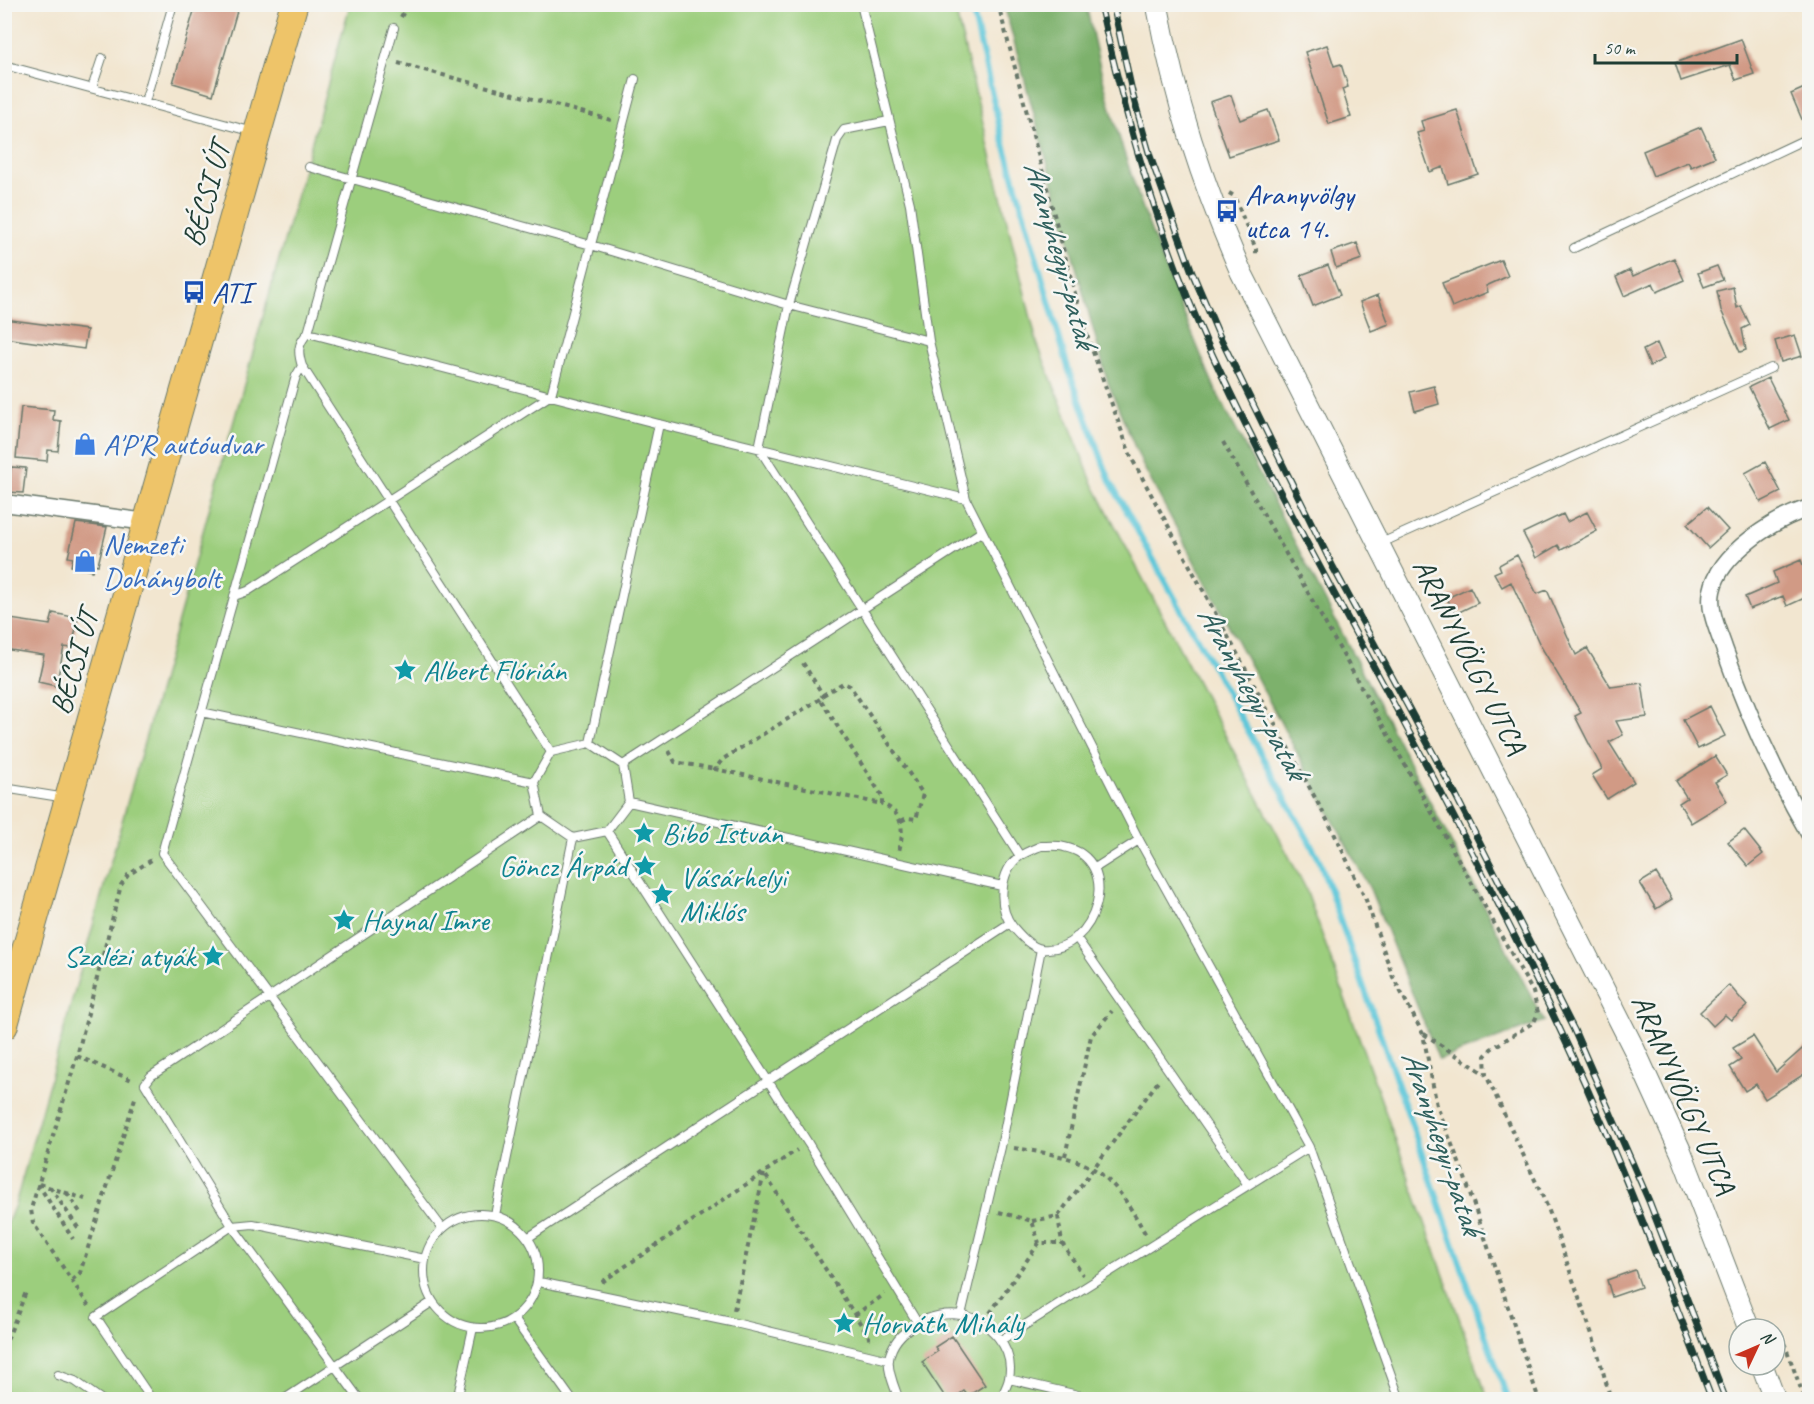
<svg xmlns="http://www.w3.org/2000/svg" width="1814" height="1404" font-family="Caveat,sans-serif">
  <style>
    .green { fill: #9cce7d; stroke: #5e8658; stroke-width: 1.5 }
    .forest { fill: #7db16c; stroke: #4e7750; stroke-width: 1.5 }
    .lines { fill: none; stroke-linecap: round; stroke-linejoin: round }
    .stream { stroke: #5ec7d9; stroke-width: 6 }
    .building { fill: #d19a85 }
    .service-casing { stroke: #69786b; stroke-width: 10 }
    .minor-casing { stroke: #69786b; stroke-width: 19 }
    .tertiary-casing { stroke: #69786b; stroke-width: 23 }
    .primary-casing { stroke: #69786b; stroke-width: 29 }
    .path { stroke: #69786b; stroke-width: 4; stroke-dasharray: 4.5 4.5; stroke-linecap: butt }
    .service { stroke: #fff; stroke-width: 8 }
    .minor { stroke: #fff; stroke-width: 16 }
    .tertiary { stroke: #fff; stroke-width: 21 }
    .primary { stroke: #eec469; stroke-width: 27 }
    .rail-casing { stroke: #1f3d34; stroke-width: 7 }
    .rail { stroke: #f6f6f2; stroke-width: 4.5; stroke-dasharray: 14; stroke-linecap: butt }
    .labels { text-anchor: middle; stroke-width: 5; stroke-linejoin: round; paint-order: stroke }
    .street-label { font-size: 30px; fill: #1f3d34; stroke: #f6f6f2 }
    .transit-label { font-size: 30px; fill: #164399; stroke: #f6f6f2; text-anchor: start }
    .shop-label { font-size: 30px; fill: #366cbe; stroke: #f6f6f2; text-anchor: start }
    .culture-label { font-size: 30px; fill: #0d838f; stroke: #f6f6f2; text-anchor: start }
    .water-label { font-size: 32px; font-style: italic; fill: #2f605d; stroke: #f6f6f2 }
  </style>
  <rect width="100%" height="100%" fill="#f6f6f2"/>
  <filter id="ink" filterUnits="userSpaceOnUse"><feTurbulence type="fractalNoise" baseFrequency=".0167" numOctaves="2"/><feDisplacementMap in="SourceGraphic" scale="12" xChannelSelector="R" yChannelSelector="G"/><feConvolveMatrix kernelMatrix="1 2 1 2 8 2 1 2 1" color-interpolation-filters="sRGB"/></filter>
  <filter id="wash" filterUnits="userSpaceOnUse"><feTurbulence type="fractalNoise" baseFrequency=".008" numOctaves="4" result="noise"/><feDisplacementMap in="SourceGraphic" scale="24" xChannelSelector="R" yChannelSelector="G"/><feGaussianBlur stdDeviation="1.35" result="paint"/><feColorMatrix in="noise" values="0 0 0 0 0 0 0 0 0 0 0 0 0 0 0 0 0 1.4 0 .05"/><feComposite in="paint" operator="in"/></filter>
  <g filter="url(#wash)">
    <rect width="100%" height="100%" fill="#f2e6d0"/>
    <!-- green -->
    <path class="green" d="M350 5H954L1037 343 1092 482 1305 887 1488 1399 5 1400V1228L15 1205Z"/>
    <!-- forest -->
    <path class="forest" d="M1004 5H1086C1093 36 1099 67 1108 98 1135 199 1176 296 1216 391L1544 1021 1439 1060 1370 889 1142 464 1108 383Z"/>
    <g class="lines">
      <!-- stream -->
      <path class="stream" d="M971 4 1001 133 1069 371 1110 481 1319 859 1508 1400"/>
    </g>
    <g id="blocks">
      <!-- building -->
      <path class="building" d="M196 4H239L213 95 173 83Z
        M1741 39 1754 74 1736 80 1730 65 1681 81 1675 63Z
        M1327 45 1334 66 1341 64 1348 87 1342 89 1351 117 1329 124 1305 52Z
        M1809 86V131H1807L1791 94Z
        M1231 95 1240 120 1268 110 1279 140 1229 156 1210 102Z
        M1457 110 1478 174 1448 184 1443 167 1430 172 1417 133 1424 131 1421 121Z
        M1701 127 1715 157 1691 167 1688 162 1653 176 1643 151Z
        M1357 243 1362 259 1336 268 1331 252Z
        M1674 258 1684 280 1657 292 1653 283 1624 296 1616 277 1630 270 1633 276Z
        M1501 260 1508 276 1486 286 1488 292 1452 307 1442 283Z
        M1328 265 1340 295 1313 306 1301 275Z
        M1717 266 1723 280 1704 287 1698 273Z
        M1733 287 1737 308 1741 306 1750 325 1742 329 1746 350 1740 352 1721 310 1717 291Z
        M1378 295 1389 324 1371 331 1360 302Z
        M4 319 87 330 84 349 4 338Z
        M1795 335 1802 356 1781 362 1775 341Z
        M1657 343 1664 359 1650 366 1643 350Z
        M1768 378 1789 420 1770 429 1749 387Z
        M1434 386 1439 404 1415 411 1410 392Z
        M21 407 54 410 53 420 61 421 58 451 48 450 47 461 16 458Z
        M1765 462 1781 492 1761 502 1745 473Z
        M11 467 26 468 23 493 8 492Z
        M1707 507 1728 530 1708 548 1687 524Z
        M1587 512 1597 531 1561 550 1558 545 1536 558 1523 533 1563 514 1567 522Z
        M76 523 107 527 98 565 94 564 92 571 71 566 73 558 68 557Z
        M1517 555 1537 594 1547 590 1576 655 1587 648 1611 687 1642 683 1647 717 1616 721 1623 735 1609 742 1634 782 1607 799 1592 775 1602 769 1575 716 1581 713 1540 645 1511 582 1502 587 1494 573 1501 570 1499 565Z
        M1801 560 1809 581V596L1787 606 1783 596 1750 609 1745 597 1777 583 1773 572Z
        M1470 587 1478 603 1455 614 1447 598Z
        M53 613 78 618 72 648 64 647 56 686 38 682 44 655 4 649V618L50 625Z
        M1710 706 1725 736 1698 749 1683 720Z
        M1715 756 1727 775 1715 782 1727 801 1691 823 1679 803 1687 798 1676 781Z
        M1744 830 1763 854 1748 866 1728 842Z
        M1656 873 1672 899 1656 909 1640 883Z
        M1729 985 1747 1006 1731 1020 1725 1015 1713 1026 1700 1012Z
        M1753 1036 1776 1072 1809 1043V1071L1765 1099 1756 1084 1745 1091 1730 1067 1741 1060 1733 1048Z
        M1635 1270 1641 1287 1612 1297 1607 1280Z
        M952 1336 985 1385 968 1396 964 1391 951 1400H947L922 1362 938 1351 935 1347Z"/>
    </g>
  </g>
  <g filter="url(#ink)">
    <use href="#blocks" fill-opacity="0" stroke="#69786b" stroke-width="1.5"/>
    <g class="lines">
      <!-- service casing -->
      <g class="service-casing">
        <path id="service" d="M861 4 910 204 929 341 966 499 1139 840 1309 1147 1400 1400
          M394 28 308 333C297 344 298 353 302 366L296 376 162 853 442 1228
          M4 65 254 132
          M92 88 102 58
          M145 102 173 4
          M889 121 844 130 837 140 789 305 759 448 1020 856
          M309 167 591 245 789 305 929 341
          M1574 248 1810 137
          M308 333 659 424 966 499
          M302 366 551 752
          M1379 544 1771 368
          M234 596 248 591 551 395 635 79
          M201 712 534 782
          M590 743 659 424
          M590 743 623 765 629 802 607 831 573 838 541 816 534 782 551 752Z
          M623 765 981 532
          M4 788 66 798
          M629 802 1002 886
          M607 831 808 1143 917 1322
          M1041 846C1048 846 1057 845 1064 847 1125 859 1097 954 1042 949 1030 947 1020 935 1013 927 997 907 999 871 1020 856 1026 852 1034 849 1041 846Z
          M1095 868 1139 840
          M1076 937 1248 1185
          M424 1271a57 57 0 1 1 114 0a57 57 0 1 1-114 0Z
          M495 1215 573 838
          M529 1237 1010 923
          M539 1282 731 1322 889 1360
          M961 1315 1001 1147 1041 949
          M514 1319 572 1400
          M1001 1340 1309 1147
          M58 1375 75 1381 102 1400
          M1009 1379 1099 1400
          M152 1400 96 1317 232 1226 253 1224 425 1259
          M283 1400 432 1302
          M360 1400 232 1226 145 1084 151 1076 541 816
          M457 1400 473 1328
          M899 1400C895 1388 887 1371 889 1359 894 1329 933 1310 961 1315 990 1320 1015 1349 1009 1378 1008 1385 1003 1393 1000 1400"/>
      </g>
      <!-- minor casing -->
      <g class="minor-casing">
        <path id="minor" d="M4 503 147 522
          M1810 508C1775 518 1719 554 1712 591 1708 610 1718 630 1724 648 1747 713 1775 775 1810 835"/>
      </g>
      <!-- tertiary casing -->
      <g class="tertiary-casing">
        <path id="tertiary" d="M1157 4C1175 100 1202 183 1241 272L1634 1049 1681 1152 1749 1329
          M1762 1365 1775 1400"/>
      </g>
      <!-- primary casing -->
      <g class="primary-casing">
        <path id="primary" d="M4 1026 294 4"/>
      </g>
      <!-- path -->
      <path class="path" d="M998 4 1084 327 1131 457 1333 831 1366 900 1393 977 1423 1034 1437 1106 1465 1178 1539 1400
        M401 17 408 4
        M398 63 611 120
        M1229 193 1234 196 1256 249V255
        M1223 442 1533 992 1538 1013 1534 1022 1491 1049 1485 1056 1486 1075 1548 1208 1595 1343 1611 1400
        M803 663 823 695 820 699 882 796V804C904 813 904 831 899 851
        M823 695 843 683 850 686 923 794 916 819 907 818 901 821
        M820 699 723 759 715 769 882 804
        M669 751 675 762 715 769
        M1424 1034 1485 1074
        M77 1056 134 1081
        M1014 1148C1090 1159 1108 1165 1146 1235
        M1065 1156 1091 1036 1112 1011
        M38 1184 73 1239
        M39 1184 85 1199
        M50 1187 79 1229
        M67 1193 82 1215
        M999 1212 1032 1221 1039 1243
        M1058 1216 1062 1243 1083 1275
        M1032 1221 1058 1216 1160 1079
        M72 1280 80 1273 136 1095
        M602 1282 797 1150
        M89 1306 33 1223 31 1209 77 1056 121 885 128 875 153 859
        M734 1310 764 1173 869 1337V1342
        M990 1313 1039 1243H1062
        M855 1315 885 1294
        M1775 1339 1785 1345 1805 1400
        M4 1348 26 1292"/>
      <!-- service -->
      <use href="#service" class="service"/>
      <!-- minor -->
      <use href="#minor" class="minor"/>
      <!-- tertiary -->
      <use href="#tertiary" class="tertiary"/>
      <!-- primary -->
      <use href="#primary" class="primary"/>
      <!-- rail casing -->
      <g class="rail-casing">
        <path id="rail" d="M1100 4C1126 120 1158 233 1206 341 1278 499 1367 650 1447 804 1495 897 1543 990 1586 1086 1631 1189 1672 1294 1712 1400
          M1113 4 1133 96 1150 156 1192 272 1219 335 1333 567 1456 796 1574 1030 1649 1201 1726 1400"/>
      </g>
      <!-- rail -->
      <use href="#rail" class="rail"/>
    </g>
  </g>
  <!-- icons -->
  <defs>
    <g id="bus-bare" transform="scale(1.8)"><path d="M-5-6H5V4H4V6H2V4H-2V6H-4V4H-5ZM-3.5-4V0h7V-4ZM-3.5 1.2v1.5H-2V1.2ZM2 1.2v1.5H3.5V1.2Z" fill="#1a4fb4" stroke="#f6f6f2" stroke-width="2.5" paint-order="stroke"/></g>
    <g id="shop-bare" transform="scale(1.8)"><path d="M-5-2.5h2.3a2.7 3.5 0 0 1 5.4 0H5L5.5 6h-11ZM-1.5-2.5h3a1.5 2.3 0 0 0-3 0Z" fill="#3f7fe0" stroke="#f6f6f2" stroke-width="2.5" paint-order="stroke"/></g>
    <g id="sight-bare" transform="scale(1.8)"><path d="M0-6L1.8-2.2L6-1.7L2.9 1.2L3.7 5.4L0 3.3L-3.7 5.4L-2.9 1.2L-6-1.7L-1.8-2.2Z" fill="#0f9aa8" stroke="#f6f6f2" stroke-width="2.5" paint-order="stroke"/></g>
  </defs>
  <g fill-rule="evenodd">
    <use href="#bus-bare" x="1227" y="211"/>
    <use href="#bus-bare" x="194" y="292"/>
    <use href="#shop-bare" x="85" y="444"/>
    <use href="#shop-bare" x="85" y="561"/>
    <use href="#sight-bare" x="405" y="670"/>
    <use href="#sight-bare" x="644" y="833"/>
    <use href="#sight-bare" x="645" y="866"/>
    <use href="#sight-bare" x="662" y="894"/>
    <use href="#sight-bare" x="344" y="920"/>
    <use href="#sight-bare" x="213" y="956"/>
    <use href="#sight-bare" x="844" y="1323"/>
  </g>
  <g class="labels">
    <!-- street labels -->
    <g class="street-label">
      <text transform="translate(206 194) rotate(-74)" y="10">BÉCSI ÚT</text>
      <text transform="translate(1470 656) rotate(63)" y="10">ARANYVÖLGY UTCA</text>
      <text transform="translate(74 662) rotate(-74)" y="10">BÉCSI ÚT</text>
      <text transform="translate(1684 1094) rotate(66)" y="10">ARANYVÖLGY UTCA</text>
    </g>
    <!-- transit labels -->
    <g class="transit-label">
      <text x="1245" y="204">Aranyvölgy<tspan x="1245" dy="34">utca 14.</tspan></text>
      <text x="212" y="302">ATI</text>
    </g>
    <!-- shop labels -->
    <g class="shop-label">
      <text x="103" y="454">A'P'R autóudvar</text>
      <text x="103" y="554">Nemzeti<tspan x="103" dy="34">Dohánybolt</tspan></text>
    </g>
    <!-- culture labels -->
    <g class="culture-label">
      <text x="423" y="680">Albert Flórián</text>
      <text x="662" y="843">Bibó István</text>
      <text x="627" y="876" text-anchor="end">Göncz Árpád</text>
      <text x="680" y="887">Vásárhelyi<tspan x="680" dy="34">Miklós</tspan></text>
      <text x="362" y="930">Haynal Imre</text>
      <text x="195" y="966" text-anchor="end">Szalézi atyák</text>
      <text x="862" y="1333">Horváth Mihály</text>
    </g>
    <!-- water labels -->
    <g class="water-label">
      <text transform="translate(1061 254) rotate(74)" y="11">Aranyhegyi-patak</text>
      <text transform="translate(1253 692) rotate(61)" y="11">Aranyhegyi-patak</text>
      <text transform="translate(1443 1142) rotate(71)" y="11">Aranyhegyi-patak</text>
    </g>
  </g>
  <!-- margin -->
  <rect width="1814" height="1404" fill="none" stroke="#f6f6f2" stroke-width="24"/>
  <!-- north arrow -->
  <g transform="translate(1757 1347) rotate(46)"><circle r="28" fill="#f6f6f2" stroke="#a0aca6" stroke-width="1.5"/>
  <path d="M0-4.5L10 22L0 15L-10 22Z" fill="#c8321e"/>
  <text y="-9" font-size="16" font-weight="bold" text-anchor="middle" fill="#1f3d34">N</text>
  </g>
  <!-- scale -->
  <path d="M1595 54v9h142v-9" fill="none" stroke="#1f3d34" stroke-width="3"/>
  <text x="1604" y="54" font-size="18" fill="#1f3d34" stroke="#f6f6f2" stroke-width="4.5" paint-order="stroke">50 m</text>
</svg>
